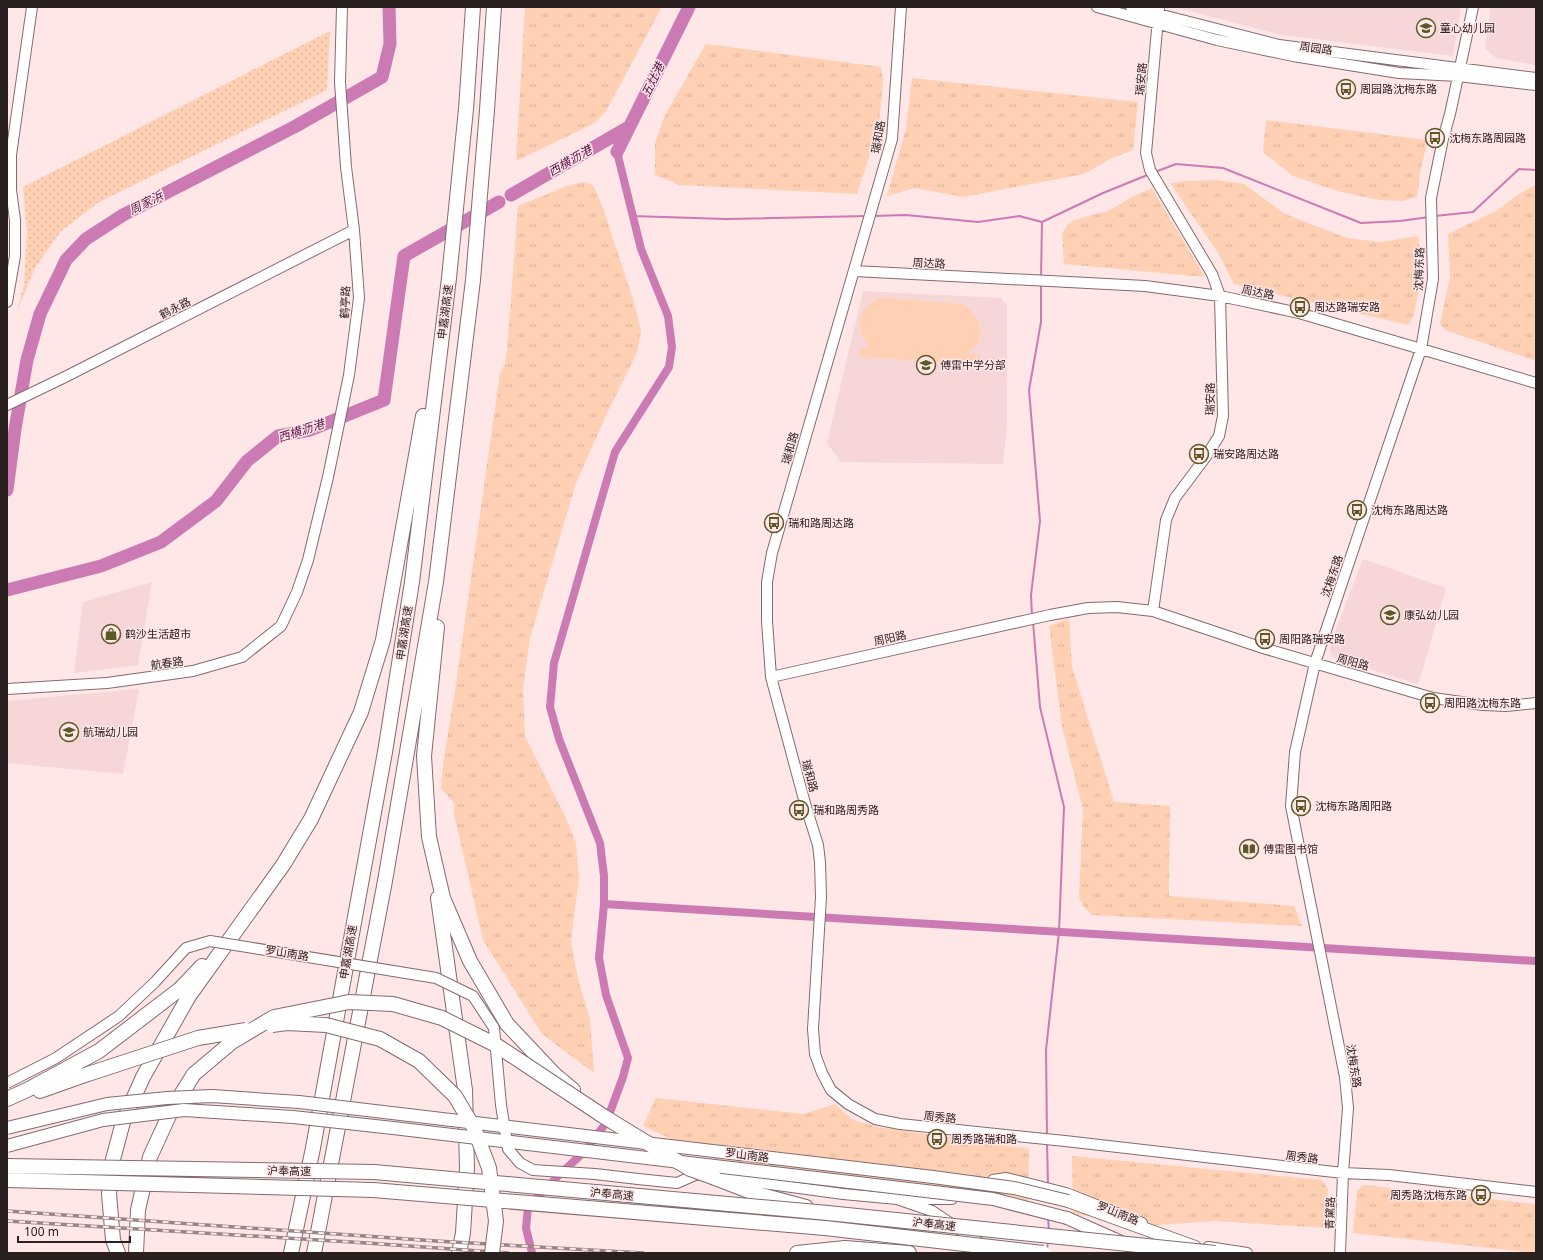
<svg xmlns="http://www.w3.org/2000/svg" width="1543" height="1260" font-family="'Noto Sans','Noto Sans SC',sans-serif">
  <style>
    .built { fill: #f6d6d7 }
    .grass { fill: url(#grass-dots) }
    .park { fill: url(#park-tufts) }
    .pitch { fill: #ffd0b4 }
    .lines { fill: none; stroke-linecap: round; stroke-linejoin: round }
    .stream { stroke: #cb7ab4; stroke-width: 2 }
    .canal { stroke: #cb7ab4; stroke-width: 8 }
    .river { stroke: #cb7ab4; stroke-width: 13 }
    .minor-casing { stroke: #856a6c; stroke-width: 12 }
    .major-casing { stroke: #856a6c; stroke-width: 14 }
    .highway-casing { stroke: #856a6c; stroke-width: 16 }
    .minor { stroke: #fff; stroke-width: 10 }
    .major { stroke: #fff; stroke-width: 12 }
    .highway { stroke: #fff; stroke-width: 14 }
    .rail-casing { stroke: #988586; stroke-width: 3.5 }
    .rail { stroke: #ffe6e7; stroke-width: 2; stroke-dasharray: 6; stroke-linecap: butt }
    .minor-bridge-casing { stroke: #856a6c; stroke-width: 12; stroke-linecap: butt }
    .major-bridge-casing { stroke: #856a6c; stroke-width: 14; stroke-linecap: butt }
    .highway-bridge-casing { stroke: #856a6c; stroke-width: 16; stroke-linecap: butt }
    .minor-bridge { stroke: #fff; stroke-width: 10 }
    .major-bridge { stroke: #fff; stroke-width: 12 }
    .highway-bridge { stroke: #fff; stroke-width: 14 }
    .labels { text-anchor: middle; stroke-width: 3; stroke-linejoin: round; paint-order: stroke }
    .poi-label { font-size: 11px; fill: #2b2020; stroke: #ffe6e7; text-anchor: start }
    .street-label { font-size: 11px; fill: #2b2020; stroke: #ffe6e7 }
    .water-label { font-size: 12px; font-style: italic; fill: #580f49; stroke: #ffe6e7 }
  </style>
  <defs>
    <pattern id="grass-dots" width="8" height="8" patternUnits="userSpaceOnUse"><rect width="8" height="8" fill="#ffd0b4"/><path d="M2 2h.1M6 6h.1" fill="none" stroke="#dbb29a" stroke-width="1.8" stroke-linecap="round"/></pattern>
    <pattern id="park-tufts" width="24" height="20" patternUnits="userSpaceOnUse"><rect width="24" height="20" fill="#ffd0b4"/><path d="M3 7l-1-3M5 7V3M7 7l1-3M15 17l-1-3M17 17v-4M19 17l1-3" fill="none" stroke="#dbb29a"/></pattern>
  </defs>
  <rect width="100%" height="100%" fill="#ffe6e7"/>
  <!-- built -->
  <path class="built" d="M1174 7H1461L1453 56 1282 35Z
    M1491 7H1536V65L1496 58 1485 48Z
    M863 291 1001 298 1007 306V423L1003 464 841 462 827 443Z
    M1363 559 1446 588 1420 679 1417 684 1338 659 1333 657 1330 652 1331 642Z
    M152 582 138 665 74 673 83 602Z
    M139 689 123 774 7 763V701Z"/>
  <!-- grass -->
  <path class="grass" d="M330 31 327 90 99 202 60 232 35 268 17 311 24 285 27 231 23 187Z"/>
  <!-- park -->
  <path class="park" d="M525 7H662L606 111 595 123 516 161Z
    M706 44 881 67 883 80 879 126 857 194 680 185 655 175V143L665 115Z
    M912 78 1138 102 1133 150 1112 158 1084 174 963 197 915 188 887 196 906 129Z
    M1266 120 1428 140 1421 168 1417 197 1402 201 1379 200 1337 191 1293 176 1263 152Z
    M1217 180 1244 184 1285 214 1347 238 1381 242 1418 236 1422 273 1414 315 1408 325 1234 284 1220 256 1170 183 1186 181Z
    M584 182 593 185 603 208 634 302 641 331 637 353 610 407 576 483 530 638 523 688 525 736 566 818 576 843 579 879 571 941 578 979 590 1019 594 1073 542 1034 483 940 454 814V803L441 788 443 764 455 691 500 373 505 364 507 350 518 206 567 186Z
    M1536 184V361L1445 330 1440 323 1450 278 1448 234 1498 210 1516 196Z
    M1152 188 1205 277 1064 264 1062 234 1067 225 1074 220 1108 211 1134 196Z
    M1069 618 1072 667 1114 802 1170 806 1169 896 1294 906 1302 926 1092 915 1083 906 1079 897 1083 809 1062 727 1049 626Z
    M656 1098 804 1114 835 1104 853 1120 878 1127 1029 1149 1028 1207 737 1169 643 1126Z
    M1072 1156 1322 1180 1328 1189 1327 1228 1214 1221 1157 1225 1073 1214Z
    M1363 1185 1536 1204V1253L1353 1233 1357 1191Z"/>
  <!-- pitch -->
  <path class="pitch" d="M879 298 963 304C976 312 987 332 976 346 974 348 970 350 968 353L981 355 980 364 859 357 860 349 870 347C858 334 855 318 869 305 872 302 875 299 879 298Z"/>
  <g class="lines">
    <!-- stream -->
    <path class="stream" d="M1155 172 1176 164 1223 168 1361 223 1400 221 1429 217
      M632 216 726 219 867 216
      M873 216 906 215 978 222 1019 216 1042 222 1103 193 1150 174
      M1435 216 1473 212 1519 169 1536 170
      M1041 278 1042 222
      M1032 616 1031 595 1040 521 1029 390 1041 322V284
      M1033 622 1040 707 1064 807 1059 932 1046 1050 1047 1136
      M1047 1142 1048 1186
      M1048 1218 1049 1230
      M1047 1250 1048 1240"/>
    <!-- canal -->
    <path class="canal" d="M604 904 1536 961
      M532 1253 526 1228 528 1207 558 1176 585 1151 606 1123 623 1077 628 1058 606 995 599 958 604 904V876L600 843 559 739 550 707 554 663 615 452 669 367 672 347 668 316 641 249 617 152"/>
    <!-- river -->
    <path class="river" d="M617 152 689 7
      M511 195 629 127
      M7 490 15 429 27 360 40 314 66 260 86 239 123 215 296 126 382 77 390 44 389 7
      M7 590 101 566 161 542 216 501 247 461 278 436 310 430 384 400 404 256 499 202"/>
    <!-- minor casing -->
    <g class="minor-casing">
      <path id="minor" d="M901 7 892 139 772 553 767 582V621L771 677 806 807 818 845 820 862 821 897 813 1029 815 1054 822 1073 831 1090 848 1104 875 1119 900 1124 1065 1141 1343 1173 1389 1175 1536 1192
        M1097 7 1217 40 1293 56 1399 73 1458 76 1536 85
        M1131 7 1279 45 1536 78
        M854 271 1145 286 1220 296 1299 313 1536 383
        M7 302 15 256V220L11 190V155L32 7
        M7 405 65 377 354 230
        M1153 611 1166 520 1175 498 1205 458 1219 436 1223 416 1220 296 1212 274 1150 170 1146 153 1159 7
        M771 677 1050 615 1088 608 1117 607 1153 611 1263 648 1433 698 1483 705 1506 706 1536 703
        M7 689 107 683 193 671 242 657 281 626 297 592 308 560 328 477 349 375 359 298 354 230 346 167 340 82 342 7
        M638 1179 677 1183 695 1175 718 1172 747 1181 843 1194 897 1199
        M970 1195 983 1192 993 1180 1006 1178 1066 1193 1142 1223
        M952 1199H897L932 1211 984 1246
        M1208 1247 1247 1253
        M1340 1253 1343 1173 1348 1108 1345 1077 1291 806 1295 752 1315 663 1421 349 1433 279 1431 198 1443 139 1450 114 1473 7"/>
    </g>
    <!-- major casing -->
    <g class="major-casing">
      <path id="major" d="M1068 1201 1195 1247
        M1067 1218 1146 1253"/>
    </g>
    <!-- highway casing -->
    <g class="highway-casing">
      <path id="highway" d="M437 627 424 756 429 837 443 898 470 961 507 1024 555 1075 573 1090
        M438 898 465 1090 467 1168 463 1233 459 1253
        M40 1091 85 1075
        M7 1099 27 1090 99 1051 180 989 202 966
        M715 1178 754 1193 806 1207
        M118 1253 113 1240 109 1194 112 1163 123 1122 143 1077 189 996 283 865 311 819 361 712 383 640 423 416
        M136 1253 138 1210 150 1157 172 1109 194 1074
        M291 1253 313 1148 385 752 412 582 449 278 466 109 473 7
        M314 1253 385 881 436 582 473 280 487 110 494 7
        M797 1253 845 1248 909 1253"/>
    </g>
    <!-- minor -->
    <use href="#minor" class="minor"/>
    <!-- major -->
    <use href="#major" class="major"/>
    <!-- highway -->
    <use href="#highway" class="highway"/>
    <!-- rail casing -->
    <g class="rail-casing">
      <path id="rail" d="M7 1211 436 1241 643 1253
        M7 1221 367 1243 508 1253"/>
    </g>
    <!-- rail -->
    <use href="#rail" class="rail"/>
    <!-- minor-bridge casing -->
    <g class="minor-bridge-casing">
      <path id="minor-bridge" d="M7 1083 56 1058 119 1016 155 982 186 948 210 941 436 978 473 996 494 1028 501 1105 508 1149 520 1163 533 1170 595 1174 638 1179"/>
    </g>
    <!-- major-bridge casing -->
    <g class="major-bridge-casing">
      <path id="major-bridge" d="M7 1128 107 1104 167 1098 212 1096 299 1102 933 1177 1014 1188 1068 1201
        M7 1146 103 1120 184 1110 293 1117 393 1128 993 1199 1067 1218"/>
    </g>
    <!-- highway-bridge casing -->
    <g class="highway-bridge-casing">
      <path id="highway-bridge" d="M272 1025 287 1023 326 1025 380 1039 419 1061 455 1096 474 1128 489 1168 496 1221 492 1253
        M194 1074 232 1042 274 1017 349 1002 393 1004 442 1018 496 1045 603 1116 690 1169 715 1178
        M85 1075 198 1038 246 1030
        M7 1166 374 1172 828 1213 1215 1253
        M7 1180 373 1190 825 1228 1043 1253"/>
    </g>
    <!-- minor-bridge -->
    <use href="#minor-bridge" class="minor-bridge"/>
    <!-- major-bridge -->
    <use href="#major-bridge" class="major-bridge"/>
    <!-- highway-bridge -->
    <use href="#highway-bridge" class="highway-bridge"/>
  </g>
  <!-- icons -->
  <defs>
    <g id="school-ring" transform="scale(1)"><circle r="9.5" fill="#ffe6e7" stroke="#5b5926" stroke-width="1.5"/><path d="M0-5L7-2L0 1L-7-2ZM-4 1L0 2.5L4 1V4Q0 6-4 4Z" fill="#5b5926"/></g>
    <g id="bus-ring" transform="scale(1)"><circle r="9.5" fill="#ffe6e7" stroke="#5b5926" stroke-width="1.5"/><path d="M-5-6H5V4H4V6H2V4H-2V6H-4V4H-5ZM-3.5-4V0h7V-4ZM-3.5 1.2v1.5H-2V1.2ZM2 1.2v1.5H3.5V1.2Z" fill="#5b5926"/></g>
    <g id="shop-ring" transform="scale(1)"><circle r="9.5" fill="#ffe6e7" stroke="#5b5926" stroke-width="1.5"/><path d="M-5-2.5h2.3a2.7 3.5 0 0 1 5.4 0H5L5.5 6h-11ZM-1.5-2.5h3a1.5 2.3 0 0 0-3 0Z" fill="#5b5926"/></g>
    <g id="library-ring" transform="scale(1)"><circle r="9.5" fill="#ffe6e7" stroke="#5b5926" stroke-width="1.5"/><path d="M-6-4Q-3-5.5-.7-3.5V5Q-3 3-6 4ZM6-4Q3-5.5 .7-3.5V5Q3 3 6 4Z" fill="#5b5926"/></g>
  </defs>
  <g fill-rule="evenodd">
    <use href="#school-ring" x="1426" y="28"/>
    <use href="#bus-ring" x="1346" y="89"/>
    <use href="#bus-ring" x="1435" y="138"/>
    <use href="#bus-ring" x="1300" y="307"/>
    <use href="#school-ring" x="926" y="365"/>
    <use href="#bus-ring" x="1199" y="454"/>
    <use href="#bus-ring" x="1357" y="510"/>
    <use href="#bus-ring" x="774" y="523"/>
    <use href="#school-ring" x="1390" y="615"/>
    <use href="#shop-ring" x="111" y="634"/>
    <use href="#bus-ring" x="1265" y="639"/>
    <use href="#bus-ring" x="1430" y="703"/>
    <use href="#school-ring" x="69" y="732"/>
    <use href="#bus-ring" x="1301" y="806"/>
    <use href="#bus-ring" x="799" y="810"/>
    <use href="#library-ring" x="1249" y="849"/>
    <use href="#bus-ring" x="937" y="1139"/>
    <use href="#bus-ring" x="1481" y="1195"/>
  </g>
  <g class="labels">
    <!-- poi labels -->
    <g class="poi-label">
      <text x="1440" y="32">童心幼儿园</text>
      <text x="1360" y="93">周园路沈梅东路</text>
      <text x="1449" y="142">沈梅东路周园路</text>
      <text x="1314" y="311">周达路瑞安路</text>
      <text x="940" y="369">傅雷中学分部</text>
      <text x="1213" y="458">瑞安路周达路</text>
      <text x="1371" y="514">沈梅东路周达路</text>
      <text x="788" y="527">瑞和路周达路</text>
      <text x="1404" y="619">康弘幼儿园</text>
      <text x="125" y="638">鹤沙生活超市</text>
      <text x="1279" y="643">周阳路瑞安路</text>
      <text x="1444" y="707">周阳路沈梅东路</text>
      <text x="83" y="736">航瑞幼儿园</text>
      <text x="1315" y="810">沈梅东路周阳路</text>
      <text x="813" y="814">瑞和路周秀路</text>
      <text x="1263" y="853">傅雷图书馆</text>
      <text x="951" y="1143">周秀路瑞和路</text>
      <text x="1467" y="1199" text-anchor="end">周秀路沈梅东路</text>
    </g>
    <!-- street labels -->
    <g class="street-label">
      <text transform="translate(1316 48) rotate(8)" y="4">周园路</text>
      <text transform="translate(1141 79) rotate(-85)" y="4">瑞安路</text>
      <text transform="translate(878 137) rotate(-80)" y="4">瑞和路</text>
      <text transform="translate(929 263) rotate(3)" y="4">周达路</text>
      <text transform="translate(1419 269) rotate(-88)" y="4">沈梅东路</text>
      <text transform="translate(1258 292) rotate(11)" y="4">周达路</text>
      <text transform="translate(345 302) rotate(-87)" y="4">鹤亭路</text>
      <text transform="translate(175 308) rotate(-27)" y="4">鹤永路</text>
      <text transform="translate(445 312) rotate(-83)" y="4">申嘉湖高速</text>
      <text transform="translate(1210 399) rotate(-89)" y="4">瑞安路</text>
      <text transform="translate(790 448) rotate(-74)" y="4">瑞和路</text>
      <text transform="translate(1332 576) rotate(-71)" y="4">沈梅东路</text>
      <text transform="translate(404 633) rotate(-81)" y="4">申嘉湖高速</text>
      <text transform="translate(890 638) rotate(-13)" y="4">周阳路</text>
      <text transform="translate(1353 662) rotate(16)" y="4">周阳路</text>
      <text transform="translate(167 663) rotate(-8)" y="4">航春路</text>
      <text transform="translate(810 776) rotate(75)" y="4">瑞和路</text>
      <text transform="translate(348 952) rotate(-80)" y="4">申嘉湖高速</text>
      <text transform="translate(287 953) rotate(9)" y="4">罗山南路</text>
      <text transform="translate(1354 1066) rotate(81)" y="4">沈梅东路</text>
      <text transform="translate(940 1117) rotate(6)" y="4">周秀路</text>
      <text transform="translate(747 1155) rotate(7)" y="4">罗山南路</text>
      <text transform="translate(1302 1157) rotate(7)" y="4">周秀路</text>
      <text transform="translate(289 1171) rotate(1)" y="4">沪奉高速</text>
      <text transform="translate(612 1194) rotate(5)" y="4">沪奉高速</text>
      <text transform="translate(1118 1213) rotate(22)" y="4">罗山南路</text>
      <text transform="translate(1330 1213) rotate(-88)" y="4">青黛路</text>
      <text transform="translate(934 1224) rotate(6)" y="4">沪奉高速</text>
    </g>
    <!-- water labels -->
    <g class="water-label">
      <text transform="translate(653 80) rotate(-64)" y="4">五灶港</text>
      <text transform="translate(570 161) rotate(-30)" y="4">西横沥港</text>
      <text transform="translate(146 203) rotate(-27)" y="4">周家浜</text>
      <text transform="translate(301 431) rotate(-18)" y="4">西横沥港</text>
    </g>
  </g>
  <!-- border -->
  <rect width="1543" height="1260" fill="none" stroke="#2b2020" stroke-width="16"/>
  <!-- scale -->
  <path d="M18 1236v6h112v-6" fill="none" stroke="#2b2020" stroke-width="2"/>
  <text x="24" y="1236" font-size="12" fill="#2b2020" stroke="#ffe6e7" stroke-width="3" paint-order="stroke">100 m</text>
</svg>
